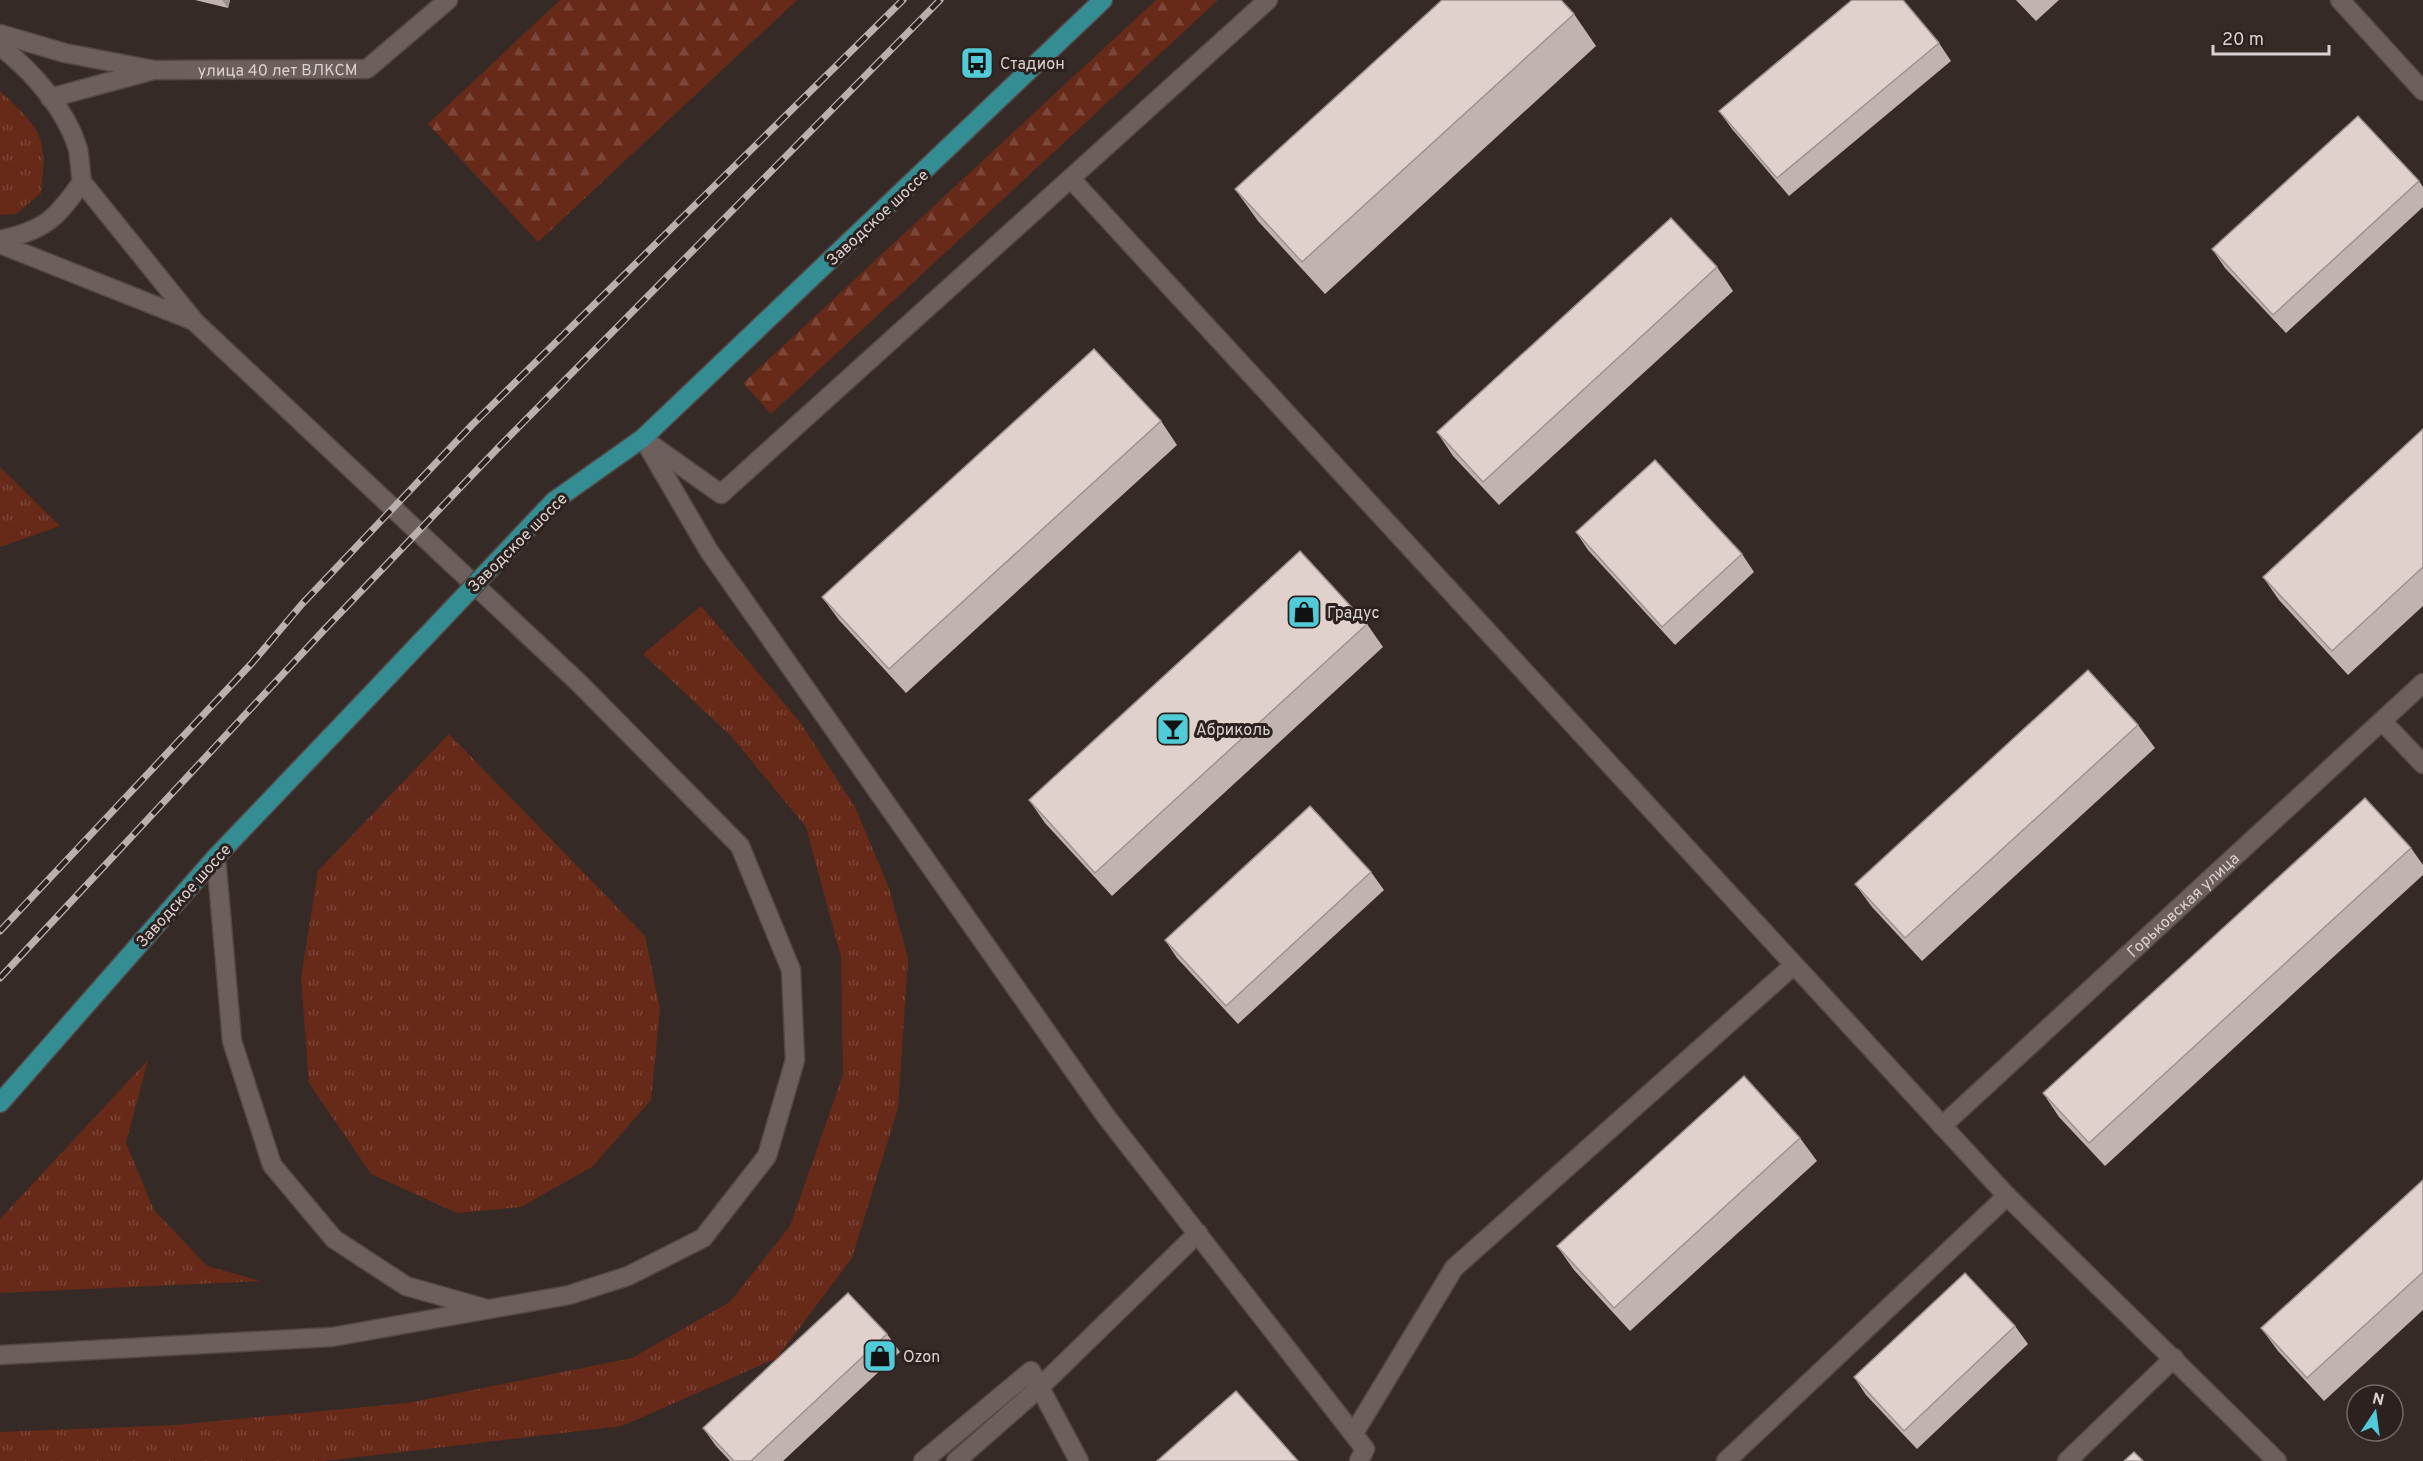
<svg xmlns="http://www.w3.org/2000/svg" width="2423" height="1461" font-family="Overpass,sans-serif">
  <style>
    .grass { fill: url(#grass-tufts) }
    .forest { fill: url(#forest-firs) }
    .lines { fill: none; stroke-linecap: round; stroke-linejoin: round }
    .minor-casing { stroke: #524846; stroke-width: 21 }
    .major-casing { stroke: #524846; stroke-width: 21 }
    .minor { stroke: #6d5f5c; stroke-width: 18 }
    .major { stroke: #358d94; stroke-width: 18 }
    .rail-casing { stroke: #bab1af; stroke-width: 7 }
    .rail { stroke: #2c211e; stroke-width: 4.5; stroke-dasharray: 14; stroke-linecap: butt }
    .major-bridge-casing { stroke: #524846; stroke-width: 21; stroke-linecap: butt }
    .major-bridge { stroke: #358d94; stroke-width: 18 }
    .wall { fill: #c1b4b0 }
    .shaded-wall { fill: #9d9290 }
    .building { fill: #e0d1cd; stroke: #9d9290; stroke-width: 1.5 }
    .labels { text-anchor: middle; stroke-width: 6; stroke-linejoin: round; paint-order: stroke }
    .poi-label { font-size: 16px; fill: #dad2d0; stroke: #2c211e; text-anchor: start }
    .street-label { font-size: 16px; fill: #dad2d0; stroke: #2c211e }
  </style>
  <defs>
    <pattern id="grass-tufts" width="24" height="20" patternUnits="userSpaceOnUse" patternTransform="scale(1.5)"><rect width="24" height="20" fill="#672918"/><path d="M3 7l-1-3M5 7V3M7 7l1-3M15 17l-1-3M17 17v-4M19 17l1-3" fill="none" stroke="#7c4739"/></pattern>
    <pattern id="forest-firs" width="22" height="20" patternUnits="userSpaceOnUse" patternTransform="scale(1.5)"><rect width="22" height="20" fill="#672918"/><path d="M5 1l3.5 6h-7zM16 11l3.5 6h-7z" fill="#7c4739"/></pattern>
  </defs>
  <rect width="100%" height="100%" fill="#362a27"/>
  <!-- grass -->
  <path class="grass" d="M0 91C41 130 48 135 41 193L16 214 0 215Z
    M0 467 60 526 0 547Z
    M701 606 800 722 855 807 889 888 908 958 898 1108 852 1258 777 1358 622 1426 324 1461H0V1432L175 1425 408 1403 632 1358 730 1302 790 1226 843 1075 841 957 806 827 731 736 643 654Z
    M449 734 645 936 660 1009 651 1100 592 1167 521 1207 457 1213 371 1174 309 1083 301 977 318 871Z
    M148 1060 126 1143 154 1210 207 1266 260 1281 0 1293V1219Z"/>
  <!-- forest -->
  <path class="forest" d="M560 0H797L538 242 428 124Z
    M1156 0H1218L771 414 743 383Z"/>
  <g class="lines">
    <!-- minor casing -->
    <g class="minor-casing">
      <g id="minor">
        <path d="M2340 0 2423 91"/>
        <path id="s1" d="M0 34 65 53 154 70 367 69 448 0"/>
        <path d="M0 46C32 71 66 109 78 149 80 159 80 171 82 182 56 219 45 230 0 240"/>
        <path d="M50 98 150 71"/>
        <path d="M1072 180 2007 1196 2277 1461"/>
        <path d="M0 244 194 321"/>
        <path d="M643 438 709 551 1105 1115 1365 1449 1359 1461"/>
        <path d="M649 443 721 494 1268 0"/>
        <path d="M2382 721 2423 764"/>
        <path d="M216 857 232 1041 272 1165 334 1239 406 1286 487 1309"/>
        <path id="s2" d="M1942 1126 2423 683"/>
        <path d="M0 1355 332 1337 569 1295 628 1276 703 1238 767 1156 795 1060 791 970 740 846 579 683 195 322 82 182"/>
        <path d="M1354 1433 1454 1268 1794 965"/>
        <path d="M923 1461 1031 1371 1079 1461"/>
        <path d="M956 1461 1039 1388 1198 1233"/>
        <path d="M1726 1461 2007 1196"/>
        <path d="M2067 1461 2174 1358"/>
      </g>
    </g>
    <!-- major casing -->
    <g class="major-casing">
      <path id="major" d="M554 501 643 438 1103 0
        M0 1103 216 857 380 685"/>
    </g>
    <!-- minor -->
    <use href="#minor" class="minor"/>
    <!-- major -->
    <use href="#major" class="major"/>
    <!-- rail casing -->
    <g class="rail-casing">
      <path id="rail" d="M0 931 252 663 302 604 472 425 903 0
        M0 978 323 631 497 449 940 0"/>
    </g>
    <!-- rail -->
    <use href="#rail" class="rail"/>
    <!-- major-bridge casing -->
    <g class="major-bridge-casing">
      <path id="major-bridge" d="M380 685 554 501"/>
    </g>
    <!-- major-bridge -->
    <use href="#major-bridge" class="major-bridge"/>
  </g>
  <!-- wall -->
  <path class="wall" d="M195 0H230L228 8Z
    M2016 0H2059L2036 21Z
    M1574 14 1596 46 1325 294 1258 221 1235 189Z
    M1939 43 1951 61 1789 196 1732 129 1719 111Z
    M2419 181 2423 187V207L2286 333 2225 268 2212 249Z
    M1717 267 1733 291 1499 505 1453 456 1437 432Z
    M1161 421 1177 445 906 693 839 620 822 597Z
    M2423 429V606L2348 675 2279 600 2263 577Z
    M1576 532 1742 554 1754 572 1675 645 1588 550Z
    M1367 624 1383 647 1112 896 1045 823 1029 800Z
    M2138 725 2155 748 1922 961 1872 907 1855 884Z
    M2411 848 2423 865V875L2105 1166 2059 1117 2043 1093Z
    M1371 872 1384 890 1238 1024 1177 958 1165 940Z
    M1800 1138 1817 1161 1630 1331 1574 1270 1557 1246Z
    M2423 1180V1310L2324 1401 2278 1351 2261 1328Z
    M2015 1326 2028 1344 1917 1449 1866 1395 1854 1377Z
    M887 1334 900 1352 783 1461H730L716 1446 703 1428Z"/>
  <!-- shaded-wall -->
  <path class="shaded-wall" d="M222 0H230L228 8Z"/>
  <!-- building -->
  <path class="building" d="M1442 0H1561L1574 14 1302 262 1235 189Z
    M1852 0H1903L1939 43 1777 178 1719 111Z
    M2358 116 2419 181 2273 315 2212 249Z
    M1671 218 1717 267 1483 482 1437 432Z
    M1094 349 1161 421 889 669 822 597Z
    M2423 429V567L2332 651 2263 577Z
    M1655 460 1742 554 1662 627 1576 532Z
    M1300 551 1367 624 1095 873 1029 800Z
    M2088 670 2138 725 1905 938 1855 884Z
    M2365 798 2411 848 2089 1143 2043 1093Z
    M1310 806 1371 872 1226 1006 1165 940Z
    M1744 1076 1800 1138 1614 1308 1557 1246Z
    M2423 1180V1272L2307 1378 2261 1328Z
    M1965 1273 2015 1326 1904 1431 1854 1377Z
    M848 1293 887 1334 751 1461H734L703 1428Z
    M1236 1391 1298 1461H1157Z
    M2134 1452 2143 1461H2124Z"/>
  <!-- icons -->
  <defs>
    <g id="bus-square" transform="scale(1.725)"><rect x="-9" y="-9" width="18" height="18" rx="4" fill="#52cbd8" stroke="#2c211e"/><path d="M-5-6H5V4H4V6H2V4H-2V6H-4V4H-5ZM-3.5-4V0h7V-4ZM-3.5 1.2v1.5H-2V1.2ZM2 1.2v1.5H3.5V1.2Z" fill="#111"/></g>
    <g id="shop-square" transform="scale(1.725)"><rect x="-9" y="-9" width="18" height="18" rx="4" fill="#52cbd8" stroke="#2c211e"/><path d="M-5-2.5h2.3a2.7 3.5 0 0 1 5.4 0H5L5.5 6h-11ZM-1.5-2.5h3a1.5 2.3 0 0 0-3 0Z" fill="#111"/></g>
    <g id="bar-square" transform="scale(1.725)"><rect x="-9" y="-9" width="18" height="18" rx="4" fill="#52cbd8" stroke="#2c211e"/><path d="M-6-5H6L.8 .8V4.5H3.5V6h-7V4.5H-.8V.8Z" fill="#111"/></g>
  </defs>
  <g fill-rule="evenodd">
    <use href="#bus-square" x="977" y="63"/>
    <use href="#shop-square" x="1304" y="612"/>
    <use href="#bar-square" x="1173" y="729"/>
    <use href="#shop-square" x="880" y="1356"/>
  </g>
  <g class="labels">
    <!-- poi labels -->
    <g class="poi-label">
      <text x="1000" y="69">Стадион</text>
      <text x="1327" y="618">Градус</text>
      <text x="1196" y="735">Абриколь</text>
      <text x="903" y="1362">Ozon</text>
    </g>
    <!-- street labels -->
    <g class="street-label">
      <text dy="6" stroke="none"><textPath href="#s1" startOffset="282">улица 40 лет ВЛКСМ</textPath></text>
      <text transform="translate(877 217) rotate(-43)" y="6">Заводское шоссе</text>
      <text transform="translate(517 542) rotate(-45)" y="6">Заводское шоссе</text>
      <text transform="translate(183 895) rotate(-48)" y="6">Заводское шоссе</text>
      <text dy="6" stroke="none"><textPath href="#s2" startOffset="327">Горьковская улица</textPath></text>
    </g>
  </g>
  <!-- north arrow -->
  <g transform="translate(2375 1413) rotate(13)"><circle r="28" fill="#2c211e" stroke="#726865" stroke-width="1.5"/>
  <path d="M0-4.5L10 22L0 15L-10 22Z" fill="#52cbd8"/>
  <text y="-9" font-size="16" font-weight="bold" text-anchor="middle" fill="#dad2d0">N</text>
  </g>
  <!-- scale -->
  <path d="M2213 45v9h116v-9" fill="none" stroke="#dad2d0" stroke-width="3"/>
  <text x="2222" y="45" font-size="18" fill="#dad2d0" stroke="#2c211e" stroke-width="4.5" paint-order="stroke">20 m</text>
</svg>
